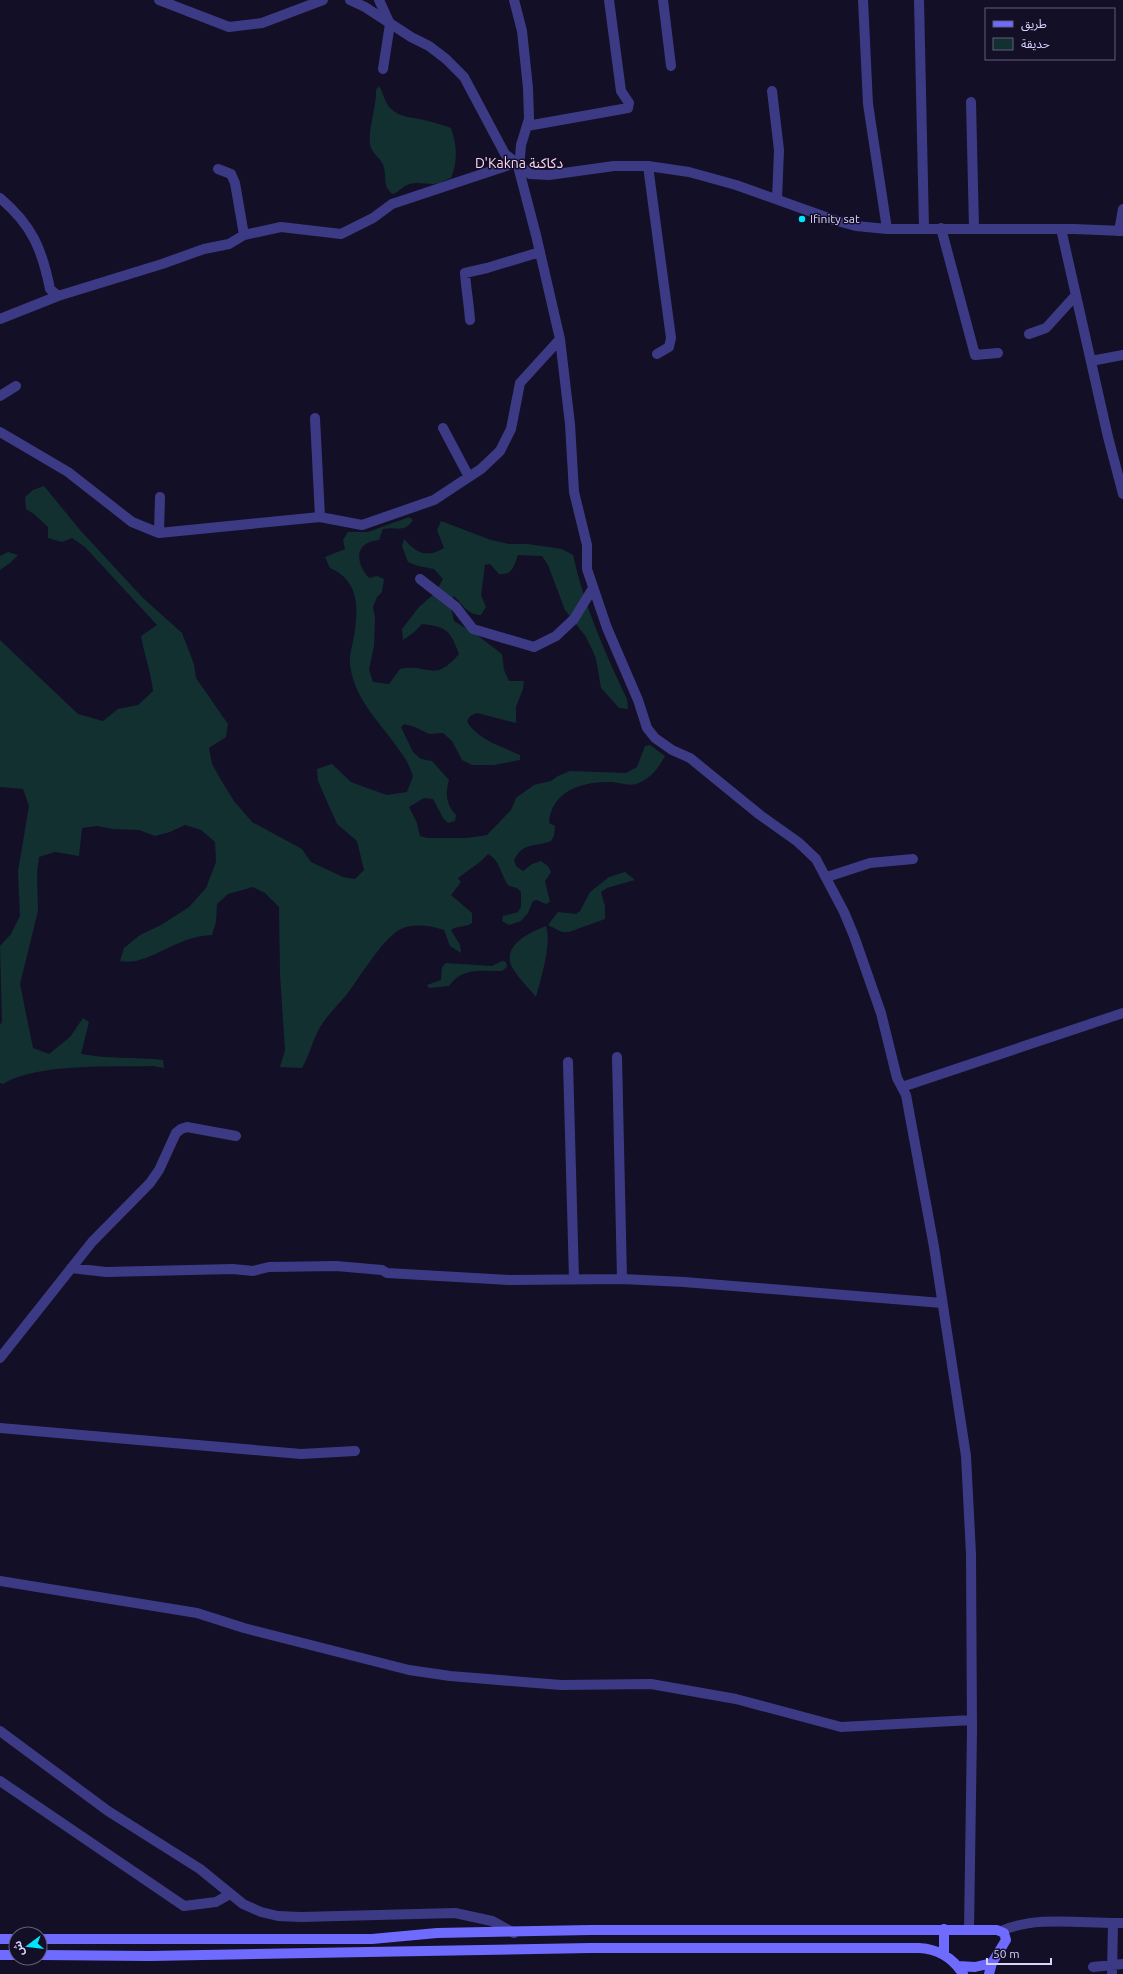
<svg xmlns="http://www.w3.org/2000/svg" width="1123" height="1974" font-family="Ubuntu,'Noto Sans Arabic',sans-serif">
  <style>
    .green { fill: #12302f }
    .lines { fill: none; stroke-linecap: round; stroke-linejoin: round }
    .minor { stroke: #3d3a85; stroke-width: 10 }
    .tertiary { stroke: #3d3a85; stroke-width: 10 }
    .secondary { stroke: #6f6bff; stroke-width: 10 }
    .poi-dot { fill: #00e5ff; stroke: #130f26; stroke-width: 1.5 }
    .labels { text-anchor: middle; stroke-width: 3; stroke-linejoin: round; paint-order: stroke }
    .poi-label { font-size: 12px; fill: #d9d4ff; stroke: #130f26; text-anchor: start }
    .quarter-label { font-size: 14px; fill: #ffd6f0; stroke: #130f26 }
  </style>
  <rect width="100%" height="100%" fill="#130f26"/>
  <!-- green -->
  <path class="green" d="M379 86C383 92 385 103 390 108 400 118 412 117 424 120 433 122 443 125 451 128 457 145 458 161 451 178 445 180 439 184 433 184 423 184 414 181 405 186 400 189 398 193 392 194 381 182 388 178 383 165 381 159 374 155 371 148 366 134 377 106 376 90Z
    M44 486 80 530 143 598 182 633 194 664 196 678 228 724 226 737 209 748 212 764 221 780 234 801 252 822 302 849 311 862 343 877 355 879 364 870 357 841 337 824 318 781 317 769 332 764 351 782 367 788 387 795 407 792 413 776C410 768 407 760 402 754 383 725 355 702 350 665 349 653 354 641 355 629 359 603 356 579 330 568L325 557 345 549 343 540 348 532H368L409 517 413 520C404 534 396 526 383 529L379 540C354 542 355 562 369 578L377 576 384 579 382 592 377 597 373 607 375 618 374 646 369 670 373 682 389 684 400 669C430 663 433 684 459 654 451 632 447 626 422 624L413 633 403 640 402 629 419 607 435 593 443 579 434 569 418 566 408 562 402 546 404 539C417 554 427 558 444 548L437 530 441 521 491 540 509 544H528L562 549 573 555C584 605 605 653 627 699L628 709 619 708 601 688 596 659 592 649 586 637 565 610 548 565 542 556 518 555C514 566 513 575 499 574L490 564 485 565 481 595 486 607 481 615C468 615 463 605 454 596L450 603 454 621 477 635 502 654 504 670 509 681H524L523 689 516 707V723L477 713 470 716 467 721C476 739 503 747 520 755V760L494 765H472L462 760 452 741 443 733 429 734 415 727 404 724 401 727 413 752 421 759 432 761 449 780C445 794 446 804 456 815L455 821 448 823 443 818 433 799 424 798 409 807 417 823 420 836 427 838H467L487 835 511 810 516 798 534 785 551 781 558 776 570 771 626 773 637 767 645 746 650 745 665 756C659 768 649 780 636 784 628 786 620 783 612 782 584 781 551 790 549 823L555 826 554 836 551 841C534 848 524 841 514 860L516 866 523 871 532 864 541 861 548 866 551 872 545 881 550 902 546 904 537 900 533 901 528 913 521 921 509 925 502 921 503 916 518 912 521 907V892L517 888 509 886C500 875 501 861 488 854L480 862 458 878 461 882 451 895 472 913V923C465 928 458 925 451 930L460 945 461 953 450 946 444 930C431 926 414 923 401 929 384 937 362 974 350 990 340 1004 326 1015 318 1031 312 1043 309 1056 302 1068L280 1067 285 1050 280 975 279 907 265 893 253 887 228 894 217 904 216 922 212 935C182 936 163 954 136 961 131 962 125 962 120 961L124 948 140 935 161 925 189 907 206 888 216 862 215 842 201 830 185 825 170 832 155 836 139 830 113 829 97 826 82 828 79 856 55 852 39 857 37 873 38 911 20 984 33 1048 49 1054 70 1037 83 1018 89 1022 81 1054C108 1059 136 1057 163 1060L164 1068 153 1066C113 1067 36 1063 3 1084L0 1083V1025L2 1021 0 946 11 934 20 916 18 871 29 806 23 789 0 787V640L78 714 103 721 118 709 138 705 153 691C151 672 144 654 141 636L157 625 85 547 72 538 62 542 48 538V527L34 514 26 509 25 497 33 490Z
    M8 552 18 555 10 563 0 570V556Z
    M625 872 635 880 607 888 601 892 605 906V919L569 932H562L548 925 558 912 576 914 580 911 590 892 609 877Z
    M546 926C552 944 541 978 536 997 528 987 518 978 512 967 501 945 531 932 546 926Z
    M502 961 506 962 507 967 502 971C481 971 462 967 449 986L429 988 427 985 441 980 442 967 446 963 492 966Z"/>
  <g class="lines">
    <!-- minor -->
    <path class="minor" d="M379 0 390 24 383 69
      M514 0 522 31 528 88 529 119 521 145 519 170 536 235 560 339 570 424 574 492 587 545V569L607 628 638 700 647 728 655 738 672 750 690 758 760 815 798 842 816 859 844 912 854 936 881 1013 897 1078 906 1095 934 1247 966 1456 971 1554 972 1730 969 1930
      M663 0 671 66
      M863 0 868 104 887 229
      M919 0 924 228
      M772 91 779 150 777 199
      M971 102 974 228
      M527 126 628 108 629 103 621 91 609 0
      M648 166 671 338 669 347 657 354
      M218 169 231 174 235 183 244 235
      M0 198C32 225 42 249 50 289L58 296 162 264 204 249 229 244 244 235 281 227 341 234 373 218 392 204 515 163
      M941 228 975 355 998 353
      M1061 229 1108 437 1123 494
      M1119 231 1123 209
      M0 319 58 296
      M470 320C469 304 466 289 465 273L487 268 540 252
      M1029 334 1046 328 1076 295
      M1091 361 1123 355
      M0 396 16 386
      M315 418 320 517
      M443 428 469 477
      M0 432 68 472 132 522 159 533 320 517 362 525 434 500 481 469 500 451 511 429 520 383 560 339
      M159 533 160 497
      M420 579 456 607 473 629 534 647 556 636 574 619 593 588
      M827 877 870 863 913 859
      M617 1057 622 1279
      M568 1062 574 1279
      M902 1087 1123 1013
      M71 1268 106 1272 233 1269 253 1271 269 1267 336 1266 382 1270 387 1273 509 1280 622 1279 684 1282 942 1303
      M0 1358 92 1242 150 1183 159 1170 176 1133 181 1129 187 1127 236 1136
      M0 1428 301 1454 355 1451
      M0 1581 197 1613 244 1628 409 1670 450 1676 561 1685 651 1684 736 1699 841 1727 972 1720
      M0 1781 184 1906 216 1902 230 1894
      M1093 1967 1123 1964
      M1112 1974 1113 1923"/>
    <!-- tertiary -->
    <path class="tertiary" d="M159 0 229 27 262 23 323 0
      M350 0 365 7 411 37 429 46 446 59 464 77 505 154 530 174 549 175 614 166H648L689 172 736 185 837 221 856 226 887 229H1074L1123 231
      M0 1731 108 1811 200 1869 243 1904 261 1912 278 1916 301 1917 455 1913 492 1921 514 1933
      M1001 1931C1036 1915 1084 1924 1123 1923"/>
    <!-- secondary -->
    <path class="secondary" d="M944 1929V1954
      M0 1939H16
      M40 1939H372L437 1933 591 1930H997L1004 1933 1006 1940 992 1963 989 1974
      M0 1955H16
      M40 1955 150 1956 591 1948H919C938 1949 953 1958 963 1974
      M958 1966 975 1967 992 1963"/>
  </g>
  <!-- markers -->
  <circle class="poi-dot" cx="802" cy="219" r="4"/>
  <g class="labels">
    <!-- poi labels -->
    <g class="poi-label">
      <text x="810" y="223">Ifinity sat</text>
    </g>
    <!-- quarter labels -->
    <g class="quarter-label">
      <text x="519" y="168">D'Kakna دكاكنة</text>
    </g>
  </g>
  <!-- legend -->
  <rect x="985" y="8" width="130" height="52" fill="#130f26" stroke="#625e7d"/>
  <rect x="993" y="21" width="20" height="6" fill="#6f6bff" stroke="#625e7d"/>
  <text x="1021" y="28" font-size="12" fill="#d9d4ff">طريق</text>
  <rect x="993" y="38" width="20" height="12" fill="#12302f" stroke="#625e7d"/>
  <text x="1021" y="48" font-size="12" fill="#d9d4ff">حديقة</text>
  <!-- north arrow -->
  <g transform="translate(28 1946) rotate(255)"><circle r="19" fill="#130f26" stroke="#625e7d"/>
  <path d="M0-3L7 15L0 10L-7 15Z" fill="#00e5ff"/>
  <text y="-6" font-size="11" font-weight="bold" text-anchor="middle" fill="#d9d4ff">ش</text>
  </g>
  <!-- scale -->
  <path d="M987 1958v6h64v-6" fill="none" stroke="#d9d4ff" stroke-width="2"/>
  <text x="993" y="1958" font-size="12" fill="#d9d4ff" stroke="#130f26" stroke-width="3" paint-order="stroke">50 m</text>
</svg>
